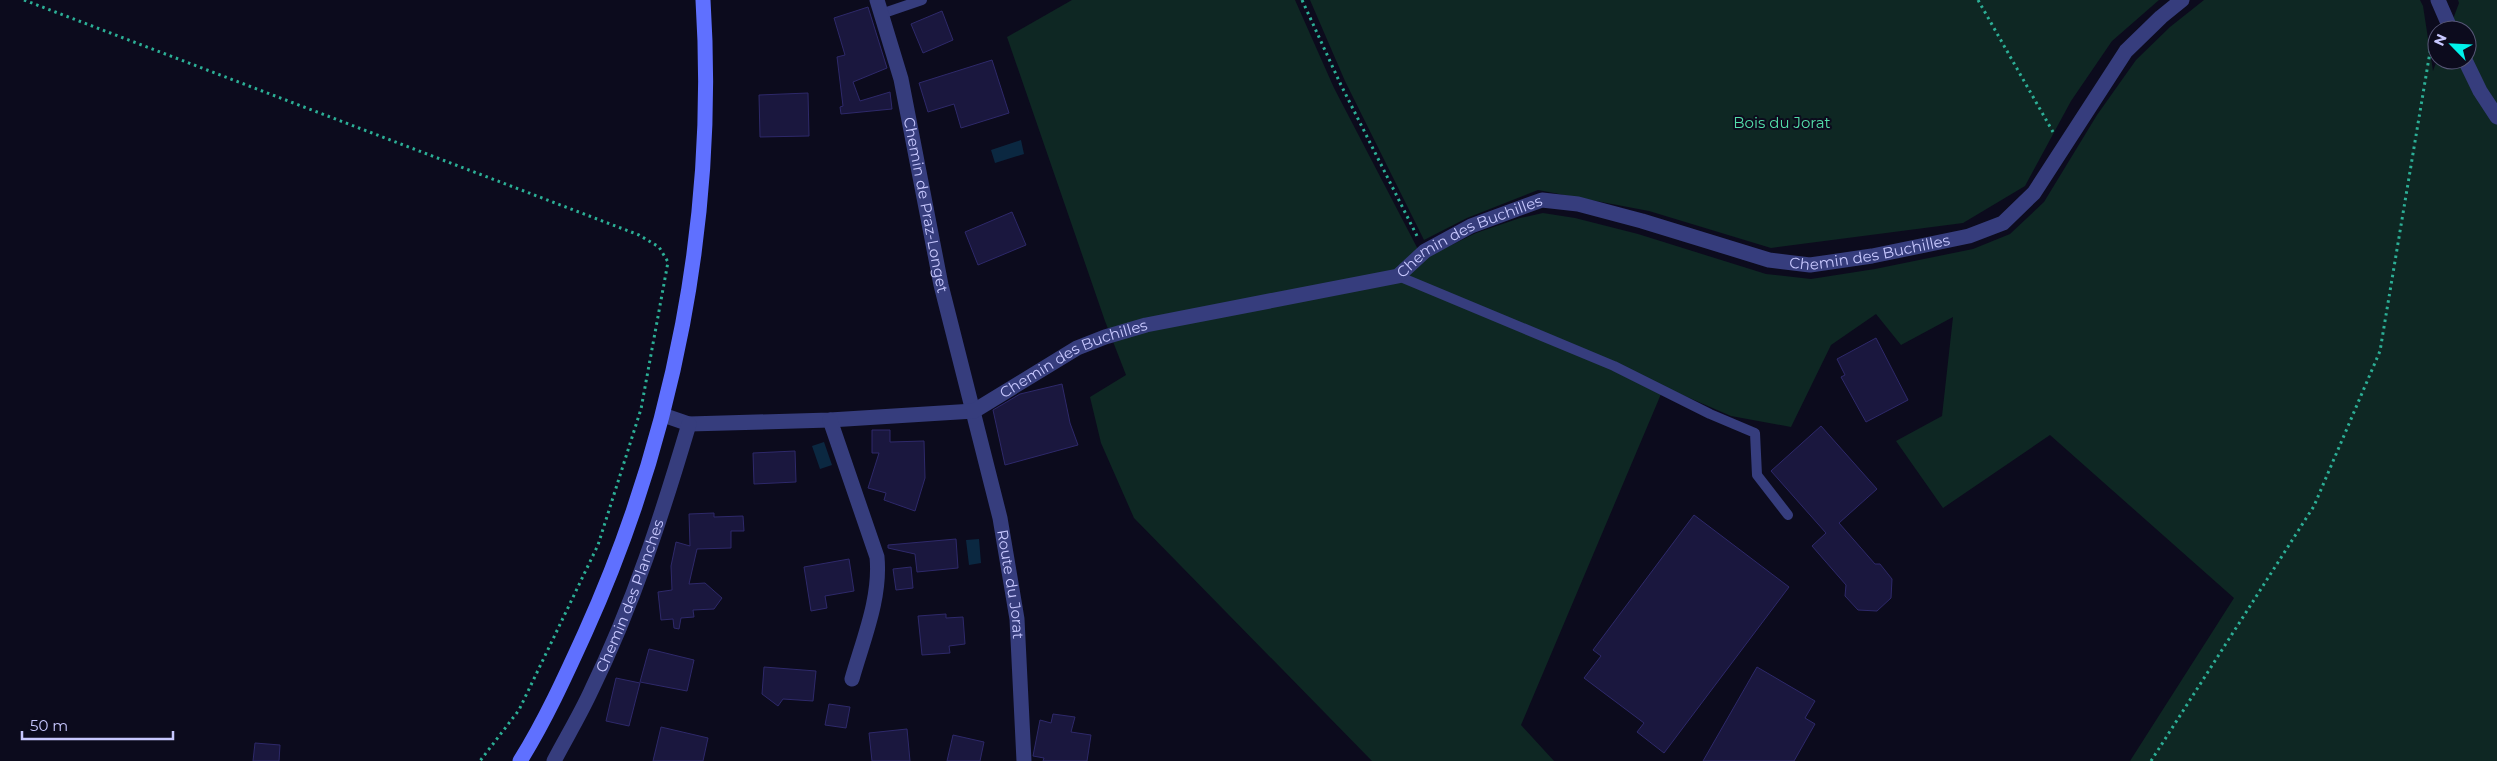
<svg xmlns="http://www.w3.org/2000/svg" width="2497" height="761" font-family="Montserrat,sans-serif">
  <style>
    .green { fill: #0e2723 }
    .water { fill: #0b2841 }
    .building { fill: #1a173e; stroke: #2e296a }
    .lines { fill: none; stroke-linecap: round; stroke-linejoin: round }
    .path { stroke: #2caf96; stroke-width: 3; stroke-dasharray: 2.5 4; stroke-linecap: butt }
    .lane { stroke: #363d7d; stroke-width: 10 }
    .street { stroke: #363d7d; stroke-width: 15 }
    .secondary { stroke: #5f70ff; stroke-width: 15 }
    .labels { text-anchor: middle; stroke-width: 4; stroke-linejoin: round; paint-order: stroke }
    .park-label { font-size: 15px; fill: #54dfaa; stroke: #0c0b1d }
    .street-label { font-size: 15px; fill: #c8c8ff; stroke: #0c0b1d }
  </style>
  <rect width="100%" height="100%" fill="#0c0b1d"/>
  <!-- green -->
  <path class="green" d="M1072 0H1295L1334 88 1423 259 1476 233 1520 218 1543 213 1575 218 1638 234 1766 274 1811 279 1875 269 1973 249 2010 234 2044 202 2097 115 2136 60 2170 27 2204 0H2420L2423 6 2433 71 2437 60H2467V30H2449L2459 3 2458 0H2497V761H2130L2234 598 2050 435 1943 508 1896 441 1942 416 1953 317 1901 345 1876 314 1831 345 1791 427 1731 416 1664 387 1521 725 1554 761H1372L1134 518 1101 443 1090 397 1126 375 1105 321 1007 37Z
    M1310 0H2159L2112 41 2071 101 2025 186 1963 223 1771 248 1649 211 1538 190 1467 218 1424 240 1345 81Z"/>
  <!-- water -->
  <path class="water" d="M1021 140 1024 154 995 163 991 150Z
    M824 442 832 465 820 469 812 446Z
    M979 539 981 563 969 565 966 540Z"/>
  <!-- building -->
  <path class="building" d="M868 7 887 68 853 82 860 101 890 92 892 109 841 114 840 107 843 106 837 57 845 55 834 18Z
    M942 11 953 40 923 53 911 24Z
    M992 60 1009 113 961 128 954 104 928 112 919 83Z
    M808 93 809 136 760 137 759 95Z
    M1012 212 1026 245 978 265 965 232Z
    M1876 338 1908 400 1866 422 1841 377 1845 375 1837 359Z
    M1062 384 1070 423 1078 445 1005 465 993 410 1020 394Z
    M1821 426 1877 489 1839 523 1875 564H1880L1892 579 1891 598 1877 611 1858 610 1845 596 1846 585 1812 546 1826 533 1771 471Z
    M872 430H890V442L924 441 925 478 915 511 884 500 886 493 868 488 879 453H872Z
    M795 451 796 482 754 484 753 453Z
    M714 513V517L743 516 744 531H731V548L697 549 689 584 705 583 722 598 714 609 693 610 694 617 681 618 679 629 674 628 673 619 661 620 658 592 672 590 671 566 676 542 690 546 689 514Z
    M1694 515 1789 587 1664 753 1637 732 1644 723 1584 678 1601 656 1593 650Z
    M956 539 958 568 917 572 915 554 888 548V545Z
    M849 559 854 591 825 596 827 608 811 611 804 567Z
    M911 567 913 588 896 590 893 569Z
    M946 614V618L963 617 965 644 949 646 950 653 922 655 918 616Z
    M649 649 694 660 687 691 640 682Z
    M764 667 816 671 813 701 783 699 778 706 762 694Z
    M1757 667 1815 701 1805 718 1815 724 1794 761H1703Z
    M616 678 640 683 629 726 606 721Z
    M829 704 850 707 846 728 825 725Z
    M1053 714 1075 717 1071 732 1091 735 1087 761H1043L1044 758 1033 756 1040 720 1051 723Z
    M661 727 708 738 703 761H653Z
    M907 729 910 761H872L869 733Z
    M953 735 984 742 980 761H947Z
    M255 743 280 745 279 761H253Z"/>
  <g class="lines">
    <!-- path -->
    <path class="path" d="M24 0 639 235 659 247 668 262 641 409 598 545 519 710 480 761
      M1302 0 1340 83 1418 238
      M1978 0 2053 132
      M2151 761 2314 506 2380 351 2433 34"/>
    <!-- lane -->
    <path class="lane" d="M881 14 922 0
      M1398 276 1614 366 1710 414 1755 433 1757 475 1788 515"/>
    <!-- street -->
    <g class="street">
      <path id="s1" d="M877 0 901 79 941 285 1000 518 1017 619 1024 761"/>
      <path d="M2438 0 2451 30"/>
      <path d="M2465 60 2480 91 2497 117"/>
      <path id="s2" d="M663 415 689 424 830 420 974 411 1077 348 1105 337 1146 325 1398 276 1425 251 1471 226 1542 200 1578 204 1642 221 1769 260 1810 265 1872 256 1969 236 2003 223 2034 193 2126 51 2161 17 2182 0"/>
      <path d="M830 420 877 557C881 598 863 640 852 679"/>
      <path id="s3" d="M554 761C566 738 580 715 591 691 633 605 662 515 689 424"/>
    </g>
    <!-- secondary -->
    <path class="secondary" d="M520 761C545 721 565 677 585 633 674 436 717 217 703 0"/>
  </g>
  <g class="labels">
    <!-- park labels -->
    <g class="park-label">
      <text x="1782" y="128">Bois du Jorat</text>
    </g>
    <!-- street labels -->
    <g class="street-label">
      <text dy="5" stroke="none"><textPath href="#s1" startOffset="211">Chemin de Praz-Longet</textPath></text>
      <text dy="5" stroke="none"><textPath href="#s2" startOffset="846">Chemin des Buchilles</textPath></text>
      <text dy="5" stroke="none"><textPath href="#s2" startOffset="1265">Chemin des Buchilles</textPath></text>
      <text dy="5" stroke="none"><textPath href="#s2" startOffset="426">Chemin des Buchilles</textPath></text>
      <text dy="5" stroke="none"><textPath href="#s1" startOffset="600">Route du Jorat</textPath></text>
      <text dy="5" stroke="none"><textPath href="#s3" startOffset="182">Chemin des Planches</textPath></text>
    </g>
  </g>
  <!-- north arrow -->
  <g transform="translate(2452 45) rotate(294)"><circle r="24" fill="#0c0b1d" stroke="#575777"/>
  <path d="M0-4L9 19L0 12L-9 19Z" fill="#00f3eb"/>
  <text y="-8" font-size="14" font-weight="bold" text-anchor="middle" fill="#c8c8ff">N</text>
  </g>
  <!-- scale -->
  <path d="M22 731v8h151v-8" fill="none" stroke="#c8c8ff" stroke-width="2.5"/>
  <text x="30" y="731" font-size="15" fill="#c8c8ff" stroke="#0c0b1d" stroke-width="4" paint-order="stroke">50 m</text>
</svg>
